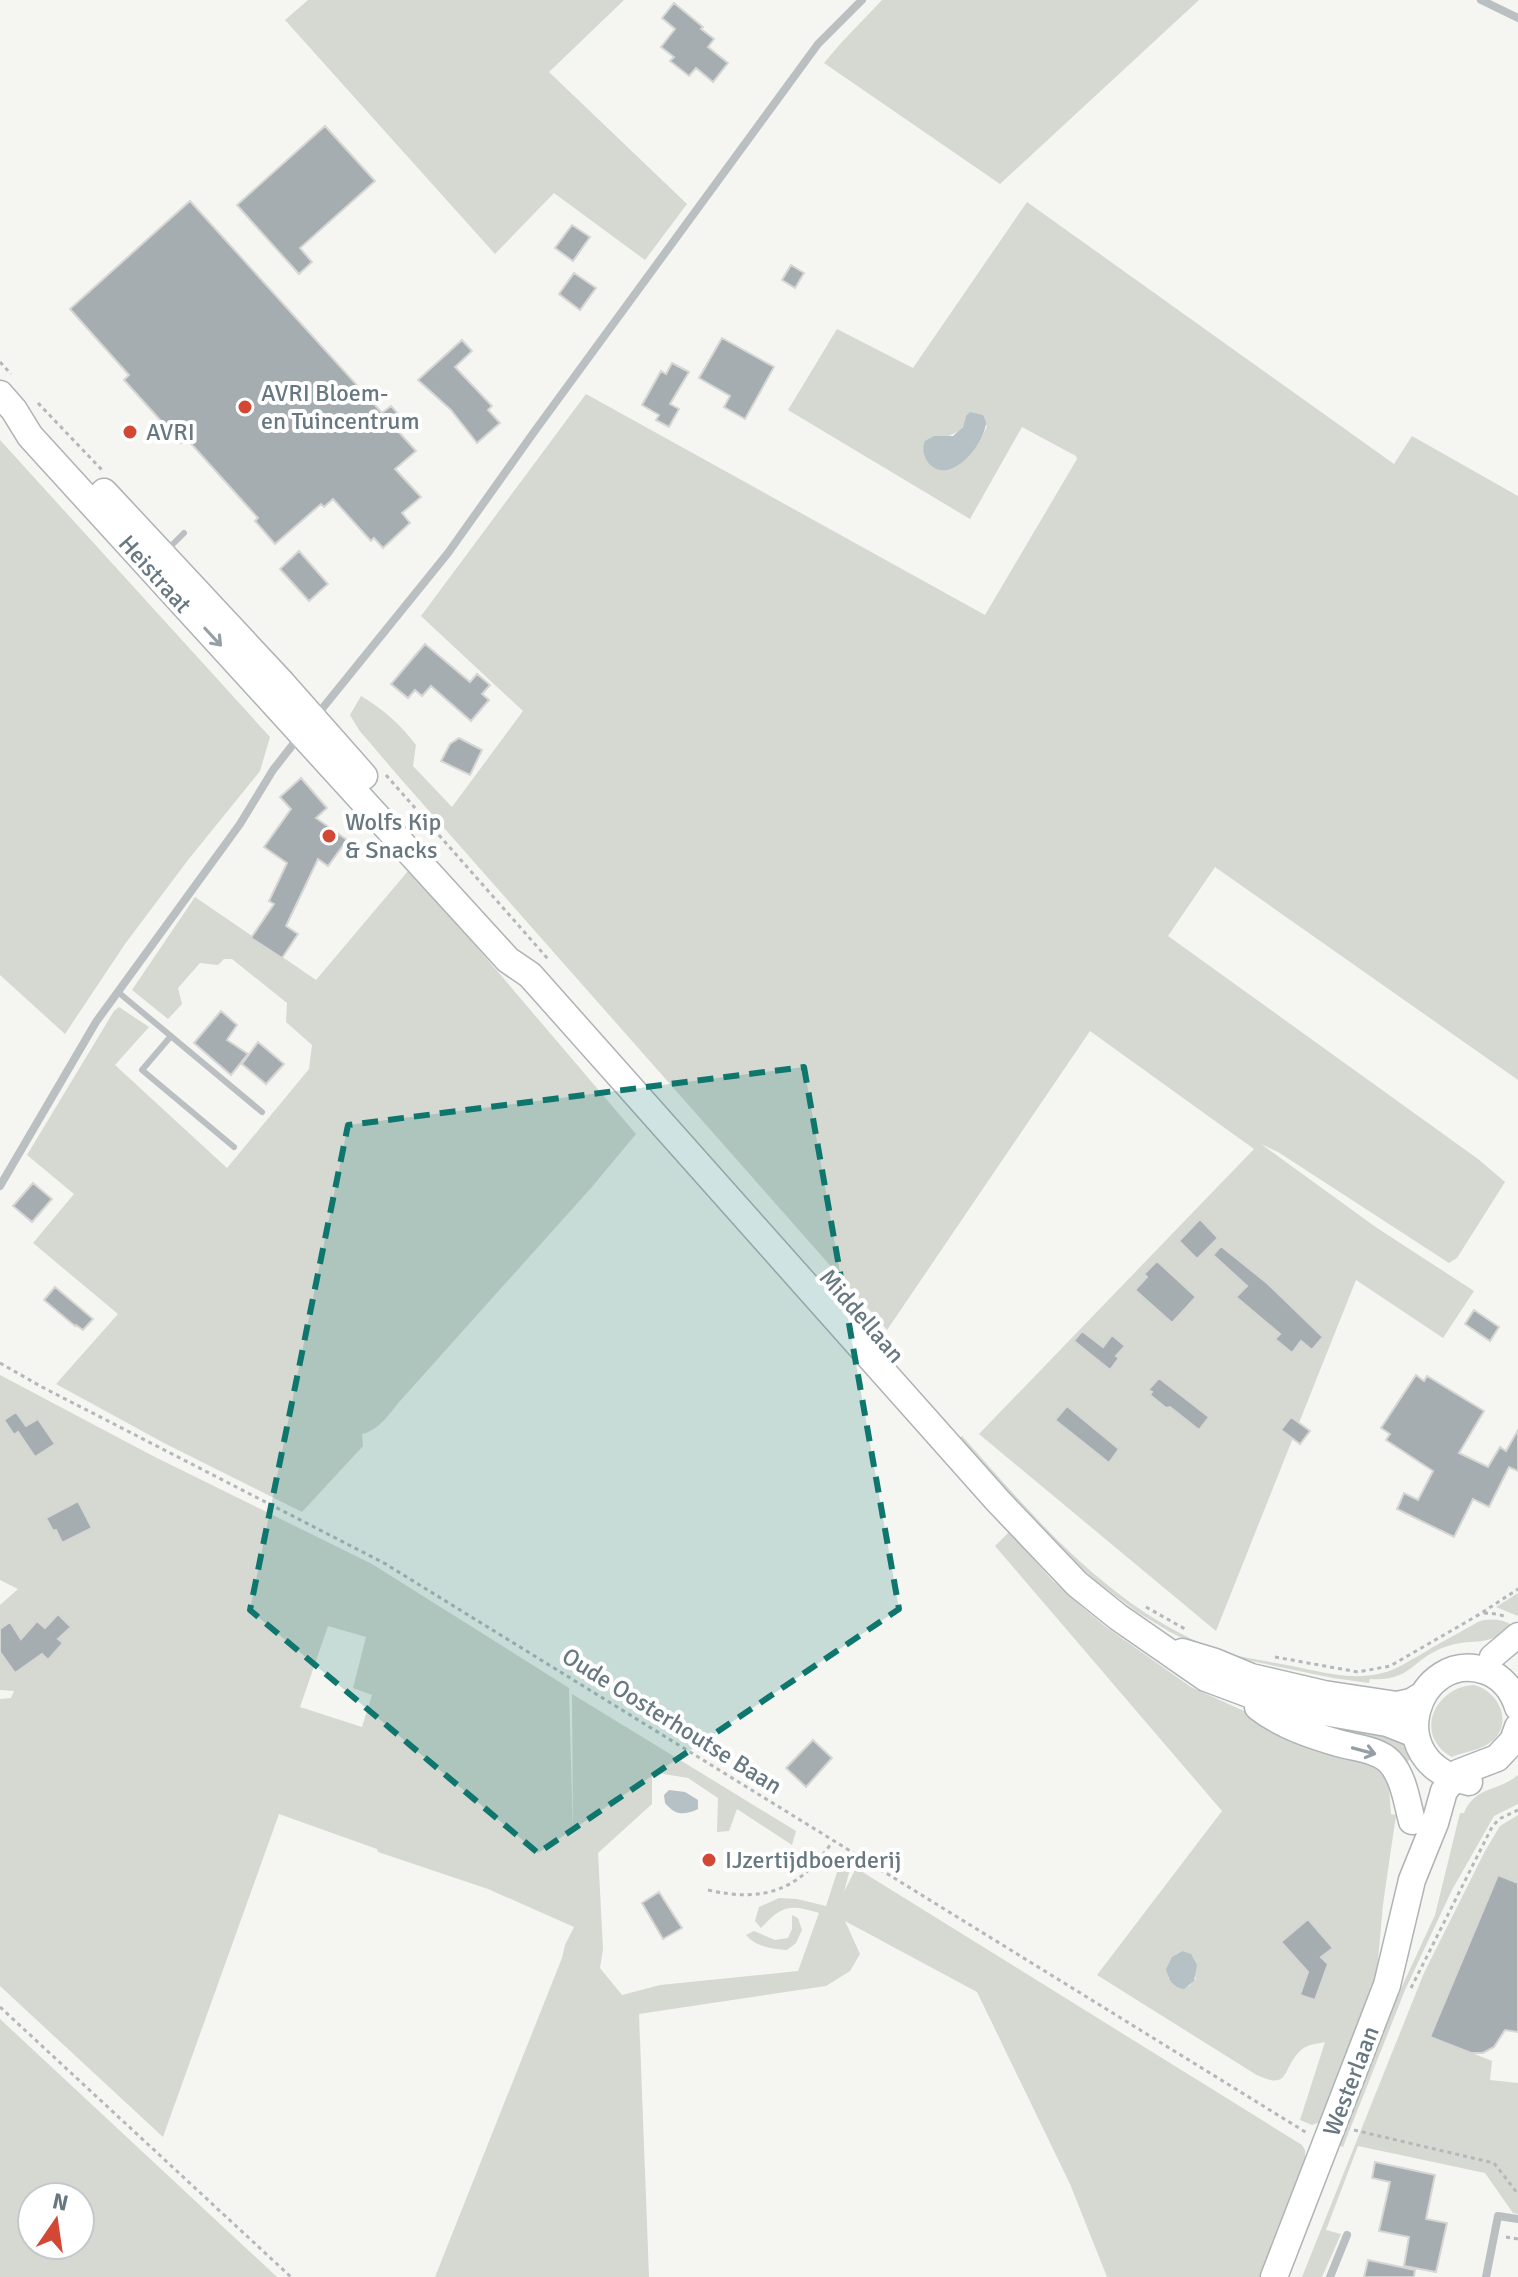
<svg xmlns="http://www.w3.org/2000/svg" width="1518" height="2277" font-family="Signika,sans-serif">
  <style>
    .green { fill: #d5d9d1; fill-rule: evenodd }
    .water { fill: #b5c1c4 }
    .building { fill: #a5adb0; stroke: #d6d6d4; stroke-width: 2 }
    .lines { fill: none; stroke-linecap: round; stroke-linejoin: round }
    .secondary-casing { stroke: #afb5b8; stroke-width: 27 }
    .primary-casing { stroke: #aeb3b6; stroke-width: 29 }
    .path { stroke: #b4b8ba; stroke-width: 3; stroke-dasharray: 4 4; stroke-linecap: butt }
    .lane { stroke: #babfc1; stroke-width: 6 }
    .street { stroke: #babfc1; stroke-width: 8 }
    .secondary { stroke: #fff; stroke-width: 24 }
    .primary { stroke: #fff; stroke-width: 26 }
    .oneway { stroke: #95a0a6 }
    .marked { fill: #0f766e; fill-opacity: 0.2; stroke: #0f766e; stroke-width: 6; stroke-dasharray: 16 10; stroke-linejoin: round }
    .poi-dot { fill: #d24835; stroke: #fff; stroke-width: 3 }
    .labels { text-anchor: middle; stroke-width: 8; stroke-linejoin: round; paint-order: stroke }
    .poi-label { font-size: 24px; fill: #677880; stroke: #fff; text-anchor: start }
    .street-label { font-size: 24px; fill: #677880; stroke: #fff }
  </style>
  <rect width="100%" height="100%" fill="#f5f5f2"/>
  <!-- green -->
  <path class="green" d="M308 0H624L549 72 687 204 645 260 554 193 495 254 285 20Z
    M882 0H1199L1000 184 824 63 841 43Z
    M1027 202 1394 464 1412 436 1518 496V1080L1215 867 1168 936 1478 1159 1505 1182 1457 1258 1449 1263 1278 1152 1261 1144 1377 1228 1474 1291 1443 1338 1356 1280 1216 1631 979 1434 1254 1149 1090 1031 887 1330 400 778 359 730 350 715 361 696C382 708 401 725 416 745L413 766 452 807 523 711 421 616 586 394 985 615 1077 459 1076 456 1022 427 970 519 788 410 837 329 913 368ZM966 416 987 426C977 450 949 488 925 457 931 452 938 442 945 438 957 431 963 433 966 416Z
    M0 440 270 737 260 771 188 860 125 944 65 1034 0 975Z
    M408 871 429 891 636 1134 591 1188 400 1401C390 1413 378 1431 362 1434L363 1446 302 1512 164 1443 56 1384 118 1314 33 1243 74 1194 27 1155 114 1011 119 1007 149 1027 115 1065 227 1168 309 1069 312 1045 286 1022 287 1003 232 959H224L218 965 200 963 178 988 182 1004 168 1019 132 990 195 897 316 980Z
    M0 1375 153 1456 372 1564 569 1688 573 1836 572 1694 796 1831 792 1845 737 1809 729 1831 717 1832 718 1798 688 1778 652 1772V1804L598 1853 603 1949 600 1968 622 1995 660 1985 798 1971 819 1913C790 1904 782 1905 761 1928L755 1921 759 1907 779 1898 797 1899 826 1906 841 1860 850 1869 844 1892 856 1868 1302 2145 1305 2150V2161L1261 2277H1107L1070 2184 977 1992 845 1921 860 1954 850 1971 826 1986 639 2014 649 2277H435L562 1958 565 1945 574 1927 488 1889 378 1852 377 1849 279 1814 163 2137 0 1986V1699L11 1698 14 1691 0 1690V1605L18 1589 0 1580ZM328 1626 366 1637 353 1688 372 1695 362 1727 300 1707Z
    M962 1436C1035 1518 1109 1608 1215 1649 1240 1658 1267 1661 1292 1666 1322 1672 1352 1681 1382 1673 1396 1670 1407 1662 1420 1655 1439 1643 1459 1633 1478 1622 1490 1618 1501 1619 1512 1625 1486 1649 1477 1637 1448 1646 1412 1657 1413 1682 1370 1679L1369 1683 1333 1678 1213 1653 1170 1632 1137 1612 1093 1579 1028 1516 959 1439Z
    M1009 1532 1052 1580 1082 1607 1106 1627 1191 1687 1325 1748 1371 1763 1379 1769 1389 1786 1391 1814 1396 1815 1383 1904 1377 1971 1356 2035 1320 2122 1312 2125 1300 2120 1325 2042C1317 2044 1308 2044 1301 2050 1281 2069 1291 2092 1255 2074L1097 1975 1222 1811 995 1546ZM1182 1951 1196 1978 1189 1986 1168 1978C1166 1965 1170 1957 1182 1951Z
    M1518 1593V1616L1496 1607Z
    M1474 1685C1501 1692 1515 1727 1488 1744 1478 1751 1463 1752 1452 1757 1413 1736 1434 1687 1474 1685Z
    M1309 1720 1390 1733 1404 1743 1411 1759 1406 1762 1402 1756 1350 1741Z
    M1518 1775V1804L1494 1816 1452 1890 1405 1990 1343 2147 1338 2145 1393 2006 1435 1915 1460 1813H1464C1475 1786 1498 1792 1518 1775Z
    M1518 1815V1883L1430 2036 1492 2061 1490 2080 1518 2083V2214L1513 2213 1485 2173 1358 2146 1326 2230 1341 2234 1322 2277H1302L1424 1973 1485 1851 1500 1826Z
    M792 1915 798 1918 802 1930 796 1943 787 1950C772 1949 756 1947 746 1935L754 1931 775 1940 788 1938 792 1929Z
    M0 2019 277 2277H0ZM32 2197H80V2245H32Z"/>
  <!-- water -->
  <path class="water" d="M970 412 983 415 986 422C985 439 966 466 947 470 931 473 919 455 925 441L934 436H953L963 427 966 416Z
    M669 1790 685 1792 698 1800V1809C683 1816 675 1815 665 1803L664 1795Z
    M1182 1951 1191 1954 1197 1965 1194 1981 1184 1989C1173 1988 1168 1979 1166 1969L1172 1957Z"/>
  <!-- building -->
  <path class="building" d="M674 3 703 27 701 29 714 39 708 47 728 63 713 82 696 68 689 76 670 61 674 57 661 47 675 29 662 18Z
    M325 126 375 181 300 248 312 262 299 274 237 205Z
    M190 201 382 413 391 406 405 421 396 429 416 451 395 469 421 497 402 513 410 523 383 548 374 538 371 541 333 499 324 507 321 504 275 544 255 521 258 518 186 438 181 443 124 380 129 375 70 309Z
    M572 225 590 237 573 261 555 248Z
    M791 265 804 273 795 288 782 280Z
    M574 273 596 288 580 310 559 294Z
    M722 338 774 367 745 419 724 407 730 396 699 378Z
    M462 340 472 351 455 367 492 406 488 410 500 423 477 443 451 410 418 380Z
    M672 363 689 372 670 404 679 409 669 427 656 420 659 415 642 405 661 371 666 374Z
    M299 551 328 584 309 601 280 569Z
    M425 644 470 682 477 674 490 685 482 694 489 700 471 721 431 686 422 696 415 690 408 698 391 684Z
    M459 738 482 750 470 775 441 761 450 744Z
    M301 778 327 808 316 818 347 840 328 866 318 859 286 926 298 934 282 958 251 938 274 904 269 901 287 863 264 847 291 809 280 797Z
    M221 1011 237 1025 227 1040 248 1054 231 1075 194 1043Z
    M258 1042 284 1064 266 1084 242 1064Z
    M33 1183 52 1199 32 1222 13 1206Z
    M1200 1219 1218 1238 1197 1259 1179 1241Z
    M1221 1246 1267 1283 1323 1337 1312 1350 1301 1341 1292 1353 1275 1339 1280 1334 1236 1297 1247 1286 1213 1255Z
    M1157 1261 1196 1297 1172 1323 1135 1290 1147 1277 1144 1274Z
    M55 1287 93 1319 83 1330 76 1325 75 1326 44 1300Z
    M1474 1310 1499 1327 1490 1341 1465 1324Z
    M1082 1331 1103 1347 1112 1335 1125 1346 1116 1356 1119 1358 1110 1370 1074 1341Z
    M1416 1375 1424 1381 1427 1376 1484 1411 1459 1453 1488 1467 1500 1447 1506 1451 1518 1430V1471L1509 1467 1489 1507 1473 1499 1454 1537 1397 1509 1404 1493 1418 1500 1433 1471 1386 1440 1390 1434 1381 1428Z
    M1159 1378 1209 1417 1199 1430 1170 1407 1166 1408 1150 1395 1152 1392 1148 1390Z
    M1067 1406 1119 1449 1109 1463 1055 1420Z
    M16 1412 26 1426 38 1419 55 1444 35 1457 18 1432 14 1435 4 1420Z
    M1291 1417 1310 1431 1300 1444 1281 1430Z
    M78 1501 92 1528 62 1543 56 1530 53 1531 46 1518Z
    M58 1614 71 1627 58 1639 63 1643 48 1660 42 1654 15 1673 0 1652V1629L10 1622 21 1639 37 1621 45 1628Z
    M813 1740 832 1758 806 1787 786 1768Z
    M1498 1875 1518 1883V2032L1505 2030 1494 2047 1483 2053H1471L1430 2037Z
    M659 1892 682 1928 663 1939 642 1903Z
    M1308 1919 1333 1948 1321 1957 1328 1964 1315 2000 1300 1995 1308 1972 1281 1942Z
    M1375 2162 1435 2175 1426 2219 1447 2223 1436 2272 1404 2266 1409 2237 1379 2231 1390 2182 1372 2178Z
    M1368 2260 1415 2270 1414 2277H1364Z"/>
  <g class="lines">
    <!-- secondary casing -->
    <g class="secondary-casing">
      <path id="secondary" d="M1492 1657 1518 1635"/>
    </g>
    <!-- primary casing -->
    <g class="primary-casing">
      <path id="primary" d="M0 394 14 410 30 436 508 960 530 975 998 1501 1077 1584 1118 1617 1206 1678 1273 1703 1387 1723 1415 1734
        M104 492 282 683 364 776
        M1182 1652 1215 1662 1251 1677 1324 1694 1397 1705 1411 1702 1424 1694
        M1258 1707C1281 1725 1310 1735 1338 1743 1354 1748 1378 1749 1390 1762 1404 1777 1407 1803 1412 1821
        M1469 1782C1376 1763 1418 1647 1486 1671 1502 1677 1513 1691 1518 1707
        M1274 2277 1387 1985 1412 1880 1435 1823 1444 1791 1458 1773 1497 1758 1513 1741 1518 1727"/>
    </g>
    <!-- path -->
    <path class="path" d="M0 362 11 374
      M38 403 102 470
      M386 775 548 959
      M0 1363 42 1387 384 1563 1307 2133
      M1146 1607 1185 1629
      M1484 1613 1497 1614 1507 1617
      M1275 1657 1358 1672 1390 1666 1480 1614 1518 1589
      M708 1890C764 1903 800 1890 832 1842
      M1411 1988 1492 1827 1499 1819 1518 1810
      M0 2007 291 2277
      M1354 2130 1494 2163 1518 2194
      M1506 2237 1518 2239"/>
    <!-- lane -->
    <path class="lane" d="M166 551 184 533
      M118 992 262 1112
      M171 1036 142 1070 234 1147"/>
    <!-- street -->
    <path class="street" d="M1481 0 1518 18
      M317 715 448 553 534 432 818 44 862 0
      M0 1186 96 1022 240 824 273 770 298 738
      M1330 2277 1347 2235
      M1486 2277 1498 2216 1518 2219"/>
    <!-- secondary -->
    <use href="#secondary" class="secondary"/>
    <!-- primary -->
    <use href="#primary" class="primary"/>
  </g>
  <!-- one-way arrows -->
  <defs><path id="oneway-shaft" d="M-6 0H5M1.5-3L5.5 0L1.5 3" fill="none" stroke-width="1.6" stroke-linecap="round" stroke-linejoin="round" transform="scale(2)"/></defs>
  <g class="oneway">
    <use href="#oneway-shaft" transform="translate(213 637) rotate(47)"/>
    <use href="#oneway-shaft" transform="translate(1364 1751) rotate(15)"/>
  </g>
  <!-- marked area -->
  <path class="marked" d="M804 1067 899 1609 538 1853 250 1610 348 1125Z"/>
  <!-- markers -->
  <g class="poi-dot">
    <circle cx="245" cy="407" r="8"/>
    <circle cx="130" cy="432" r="8"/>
    <circle cx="329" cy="836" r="8"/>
    <circle cx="709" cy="1860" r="8"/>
  </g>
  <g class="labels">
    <!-- poi labels -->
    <g class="poi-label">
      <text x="261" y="401">AVRI Bloem-<tspan x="261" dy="28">en Tuincentrum</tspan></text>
      <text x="146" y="440">AVRI</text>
      <text x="345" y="830">Wolfs Kip<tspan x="345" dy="28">&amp; Snacks</tspan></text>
      <text x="725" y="1868">IJzertijdboerderij</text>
    </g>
    <!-- street labels -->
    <g class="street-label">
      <text transform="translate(155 574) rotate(48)" y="8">Heistraat</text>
      <text transform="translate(862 1316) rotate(49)" y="8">Middellaan</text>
      <text transform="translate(672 1721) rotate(32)" y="8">Oude Oosterhoutse Baan</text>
      <text transform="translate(1351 2081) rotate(-69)" y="8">Westerlaan</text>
    </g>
  </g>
  <!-- north arrow -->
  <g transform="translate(56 2221) rotate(13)"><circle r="38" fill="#ffffff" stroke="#c2c9cc" stroke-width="2"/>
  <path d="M0-6L14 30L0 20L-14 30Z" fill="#d24835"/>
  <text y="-12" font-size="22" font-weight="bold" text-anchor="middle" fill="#677880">N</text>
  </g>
</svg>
